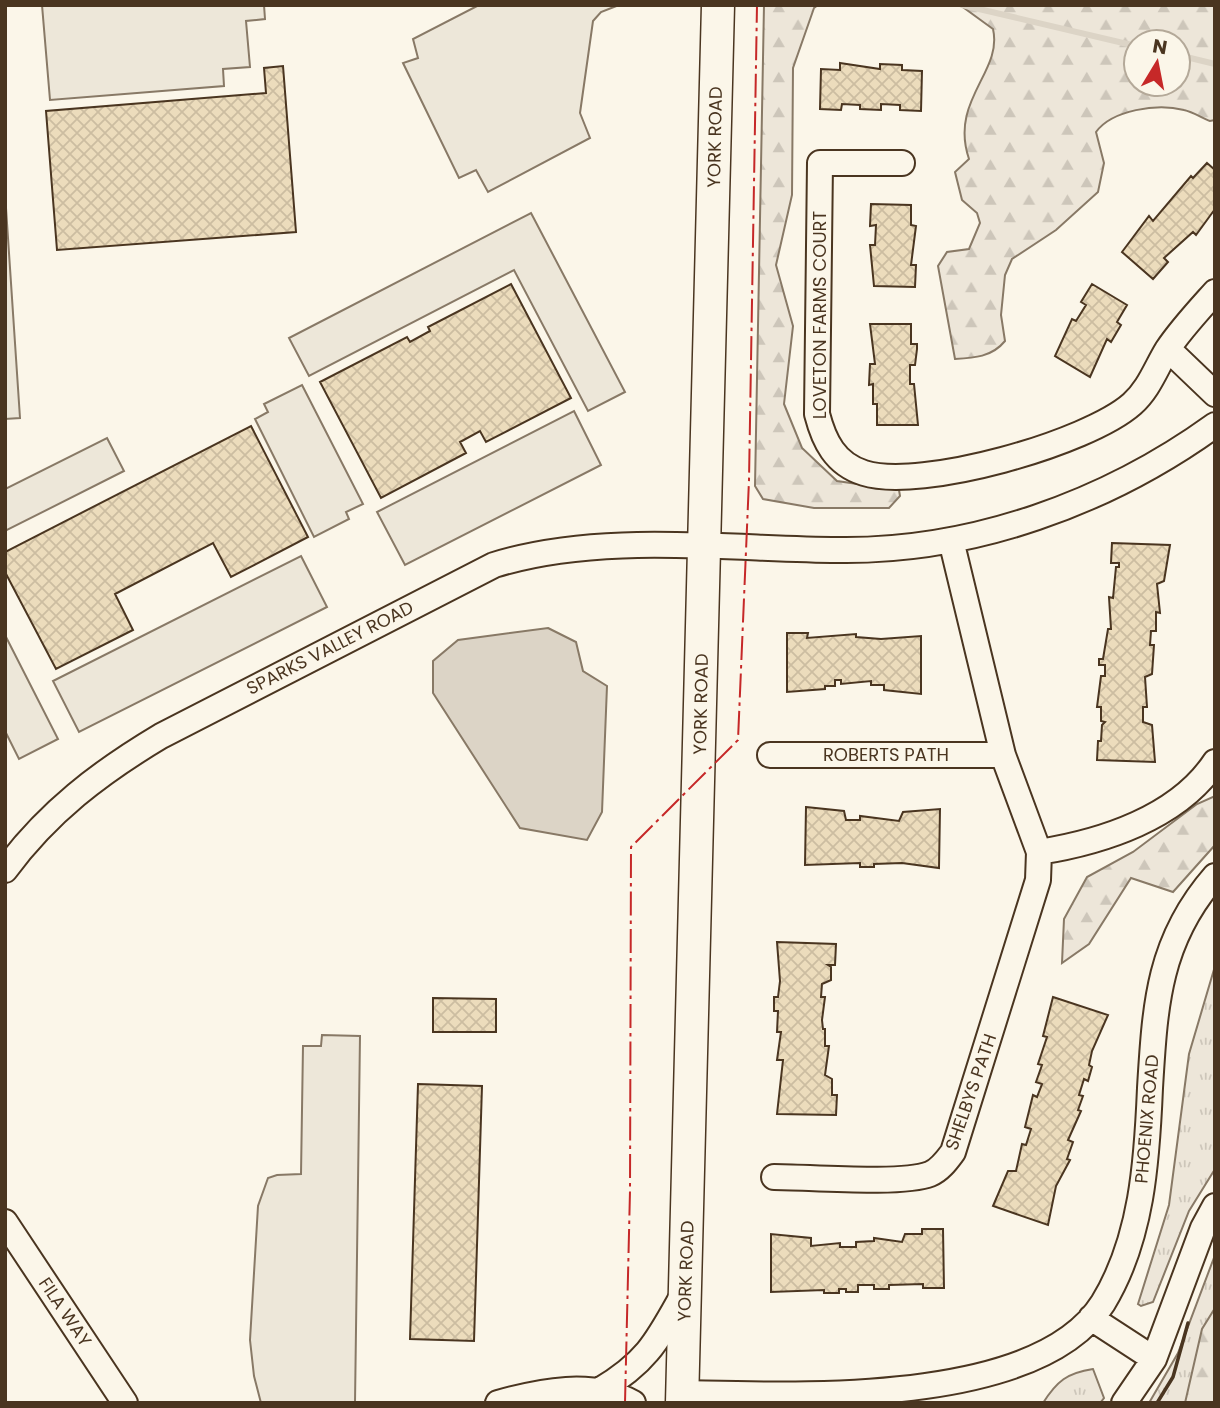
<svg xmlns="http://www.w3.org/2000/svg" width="1220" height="1408" font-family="Poppins,sans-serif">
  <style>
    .grass { fill: url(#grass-tufts); stroke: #887966; stroke-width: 2 }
    .forest { fill: url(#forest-firs); stroke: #887966; stroke-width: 2; fill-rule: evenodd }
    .parking { fill: #ede7d9; stroke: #887966; stroke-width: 2 }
    .water { fill: #dcd4c6; stroke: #887966; stroke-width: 2 }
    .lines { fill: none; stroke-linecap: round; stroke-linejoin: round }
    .stream { stroke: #dcd4c6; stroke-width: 6 }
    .building { fill: url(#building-cross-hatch); stroke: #4a3520; stroke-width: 2 }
    .minor-casing { stroke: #4a3520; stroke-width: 28 }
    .major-casing { stroke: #4a3520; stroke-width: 35 }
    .minor { stroke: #fbf6e9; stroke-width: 24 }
    .major { stroke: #fbf6e9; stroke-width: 32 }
    .wall { stroke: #4a3520; stroke-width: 3.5 }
    .power { stroke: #c62828; stroke-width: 2; stroke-dasharray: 24 5 3.5 5; stroke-linecap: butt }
    .labels { text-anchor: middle; stroke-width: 5; stroke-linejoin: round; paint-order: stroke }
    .street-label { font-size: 18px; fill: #4a3520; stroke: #fbf6e9 }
  </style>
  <defs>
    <pattern id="grass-tufts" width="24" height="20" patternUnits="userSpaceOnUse" patternTransform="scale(1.75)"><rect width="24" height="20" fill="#ede6d9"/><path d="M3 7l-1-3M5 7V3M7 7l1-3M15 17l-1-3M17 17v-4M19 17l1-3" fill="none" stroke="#cdc6ba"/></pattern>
    <pattern id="forest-firs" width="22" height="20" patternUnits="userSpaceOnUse" patternTransform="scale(1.75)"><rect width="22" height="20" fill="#ede6d9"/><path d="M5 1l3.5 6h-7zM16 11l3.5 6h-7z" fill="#cdc6ba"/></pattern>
    <pattern id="building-cross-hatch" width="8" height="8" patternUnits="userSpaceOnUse" patternTransform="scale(1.75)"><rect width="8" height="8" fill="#ecdcbc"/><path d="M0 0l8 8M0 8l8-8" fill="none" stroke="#ccbda1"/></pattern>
  </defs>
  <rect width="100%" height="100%" fill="#fbf6e9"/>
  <!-- grass -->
  <path class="grass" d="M1215 966V1169L1189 1211 1153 1302 1141 1306 1138 1304 1169 1205 1189 1054Z
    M1215 1255V1403H1149L1178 1353Z
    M1093 1369 1104 1398 1100 1403H1043C1057 1381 1067 1373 1093 1369Z"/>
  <!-- forest -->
  <path class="forest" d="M764 5H818L814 8 793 68 792 195 776 265 793 326 784 404 802 448 837 481 899 490 900 496 889 508H814L763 499 755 486Z
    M960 5H1215V120L1210 121C1202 118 1193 112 1184 110 1157 103 1112 110 1096 132L1104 163 1098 192 1056 230 1012 259 1005 275 1001 315 1005 341C992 357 974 358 955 359L938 266 947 252 969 249 980 223 977 213 962 200 955 172 969 159C949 100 1003 72 993 29ZM1136 42H1178V84H1136Z
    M1215 796V845L1173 892 1131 878 1089 944 1062 963 1064 919 1087 877 1133 852 1197 804Z
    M1215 1308V1403H1185L1202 1329Z"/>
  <!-- parking -->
  <path class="parking" d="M42 5H264L265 19 246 21 250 67 223 69 224 86 50 100Z
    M479 5H619L601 12 593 21 580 113 590 138 488 192 476 170 459 178 403 63 418 58 413 39Z
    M5 193 20 418 5 419Z
    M531 213 625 392 588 411 514 270 309 376 289 338Z
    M302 385 363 504 346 512 349 519 314 537 255 419 268 412 264 404Z
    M574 411 601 465 405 565 377 512Z
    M107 438 124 471 5 531V489Z
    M301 556 327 607 79 732 53 681Z
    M5 635 58 739 19 759 5 731Z
    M322 1035 360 1036 355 1403H261L254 1376 250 1340 258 1206 268 1178 277 1175 301 1174 303 1046H321Z"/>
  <!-- water -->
  <path class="water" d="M548 628 576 642 583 671 607 686 602 812 587 840 520 828 433 693V661L458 640Z"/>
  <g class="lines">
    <!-- stream -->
    <path class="stream" d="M962 5 1136 46
      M1178 55 1215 64"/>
  </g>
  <!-- building -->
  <path class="building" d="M840 63 880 69V64L902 65V70L922 71 921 111 900 110V105L881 104V110L860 109V105L842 104 841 110 820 109 821 69 840 70Z
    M283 66 296 232 57 250 46 111 266 93 264 68Z
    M1207 163 1215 170V209L1196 235 1193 232 1164 258 1168 262 1153 279 1122 252 1149 216 1153 221 1191 176 1193 178Z
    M871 204 911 205V225L916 226 911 265H916L915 287 874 286 870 245H875L876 225 870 226Z
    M511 284 571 398 486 442 480 431 460 442 466 453 381 498 320 382 407 337 410 342 430 331 428 327Z
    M1092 284 1127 305 1117 322 1121 325 1111 342 1107 339 1090 377 1055 356 1072 319 1076 321 1086 305 1081 302Z
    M870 324H911V344H917V349L915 365H910V384H914L918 425H877V404H873V384L869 385 870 364H875Z
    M251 426 308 537 231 577 213 543 115 594 133 630 56 669 5 572V552Z
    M1112 543 1170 545 1164 581 1157 584 1160 613 1156 612V631H1151L1150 645H1154L1152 674 1145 677 1147 707H1143V722L1152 725 1155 762 1097 760 1098 741H1101L1102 725 1105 722 1101 721V707H1097L1101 676H1105V665H1099V659H1103L1108 629H1111L1109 597 1113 598 1116 567H1119V563H1111Z
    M787 633H808L807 638 856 634V637L881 639 921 636V694L884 690V685H871V681L841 684V680H835V686H825V689L787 692Z
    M806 807 844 811 846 820H860V816L899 821 903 812 940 809 939 868 902 863 874 864V867H860V863L805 865Z
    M777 942 836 944 835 965H828L831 967V980L822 984 821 997H825L822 1020 823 1029H825V1046H829L825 1075 832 1079V1095H837L836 1115 777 1114 783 1060H777L781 1032H777L778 1011H774V997H778L780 981Z
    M1053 997 1108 1015 1092 1051 1089 1065 1092 1067 1088 1081 1084 1079 1079 1095 1083 1096 1078 1110 1081 1111 1068 1140 1073 1142 1067 1159 1070 1160 1056 1186 1048 1225 993 1206 1008 1171H1016L1022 1144 1026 1145 1031 1129 1025 1127 1033 1095 1037 1097 1042 1084 1036 1082 1042 1065 1038 1064 1047 1037 1043 1036Z
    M433 998 496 999V1032H433Z
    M418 1084 482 1086 474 1341 410 1339Z
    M922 1229H943L944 1288H923V1284L889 1285V1289H874V1285H858V1292H846V1289H839V1293H824V1290L771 1292V1234L811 1238V1246L840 1243V1247H856V1242L874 1241V1238L902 1242 905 1234H922Z"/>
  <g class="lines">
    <!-- minor casing -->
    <g class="minor-casing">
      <path id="minor" d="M902 163H820L817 414C824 441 835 464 864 473 921 491 1088 443 1132 404 1149 389 1156 368 1167 350 1181 329 1198 311 1215 292
        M1168 349 1215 394
        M770 755H1003
        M1039 852C1102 842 1178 818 1215 762
        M5 870C48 812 99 773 161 736L494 565C599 532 728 549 838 550 972 552 1107 503 1215 425
        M774 1177C808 1177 902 1185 930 1174 940 1170 947 1160 953 1152L1038 880 1039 852 1003 755 951 540
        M5 1222 125 1403
        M1091 1318 1154 1359
        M600 1390C649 1361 658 1339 685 1291
        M683 1393C791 1395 1037 1408 1103 1303 1142 1239 1147 1161 1150 1088 1155 1006 1158 941 1215 876
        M498 1403C540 1391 593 1380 633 1403
        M1124 1403 1154 1359 1203 1228 1215 1206"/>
    </g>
    <!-- major casing -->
    <g class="major-casing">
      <path id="major" d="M682 1403 718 5"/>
    </g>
    <!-- minor -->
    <use href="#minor" class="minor"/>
    <!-- major -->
    <use href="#major" class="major"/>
    <!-- wall -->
    <path class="wall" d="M1157 1403 1173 1377 1188 1323"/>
    <!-- power -->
    <path class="power" d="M625 1403 630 1191 631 847 738 740 749 480 757 5"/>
  </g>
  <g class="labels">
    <!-- street labels -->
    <g class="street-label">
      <text transform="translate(715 137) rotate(-89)" y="6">YORK ROAD</text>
      <text transform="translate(820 315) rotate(-90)" y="6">LOVETON FARMS COURT</text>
      <text transform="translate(330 648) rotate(-27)" y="6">SPARKS VALLEY ROAD</text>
      <text transform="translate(701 704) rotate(-89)" y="6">YORK ROAD</text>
      <text x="886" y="761">ROBERTS PATH</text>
      <text transform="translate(971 1092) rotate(-71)" y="6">SHELBYS PATH</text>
      <text transform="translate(1147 1119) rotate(-85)" y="6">PHOENIX ROAD</text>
      <text transform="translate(686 1271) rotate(-88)" y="6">YORK ROAD</text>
      <text transform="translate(65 1312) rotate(56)" y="6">FILA WAY</text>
    </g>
  </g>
  <!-- border -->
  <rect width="1220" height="1408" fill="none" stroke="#4a3520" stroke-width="14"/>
  <!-- north arrow -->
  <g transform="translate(1157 63) rotate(10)"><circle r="33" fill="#fbf6e9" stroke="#b4a999" stroke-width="2"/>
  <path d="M0-5L12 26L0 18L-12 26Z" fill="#c62828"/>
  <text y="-10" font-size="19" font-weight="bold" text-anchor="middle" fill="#4a3520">N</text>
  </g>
</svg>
